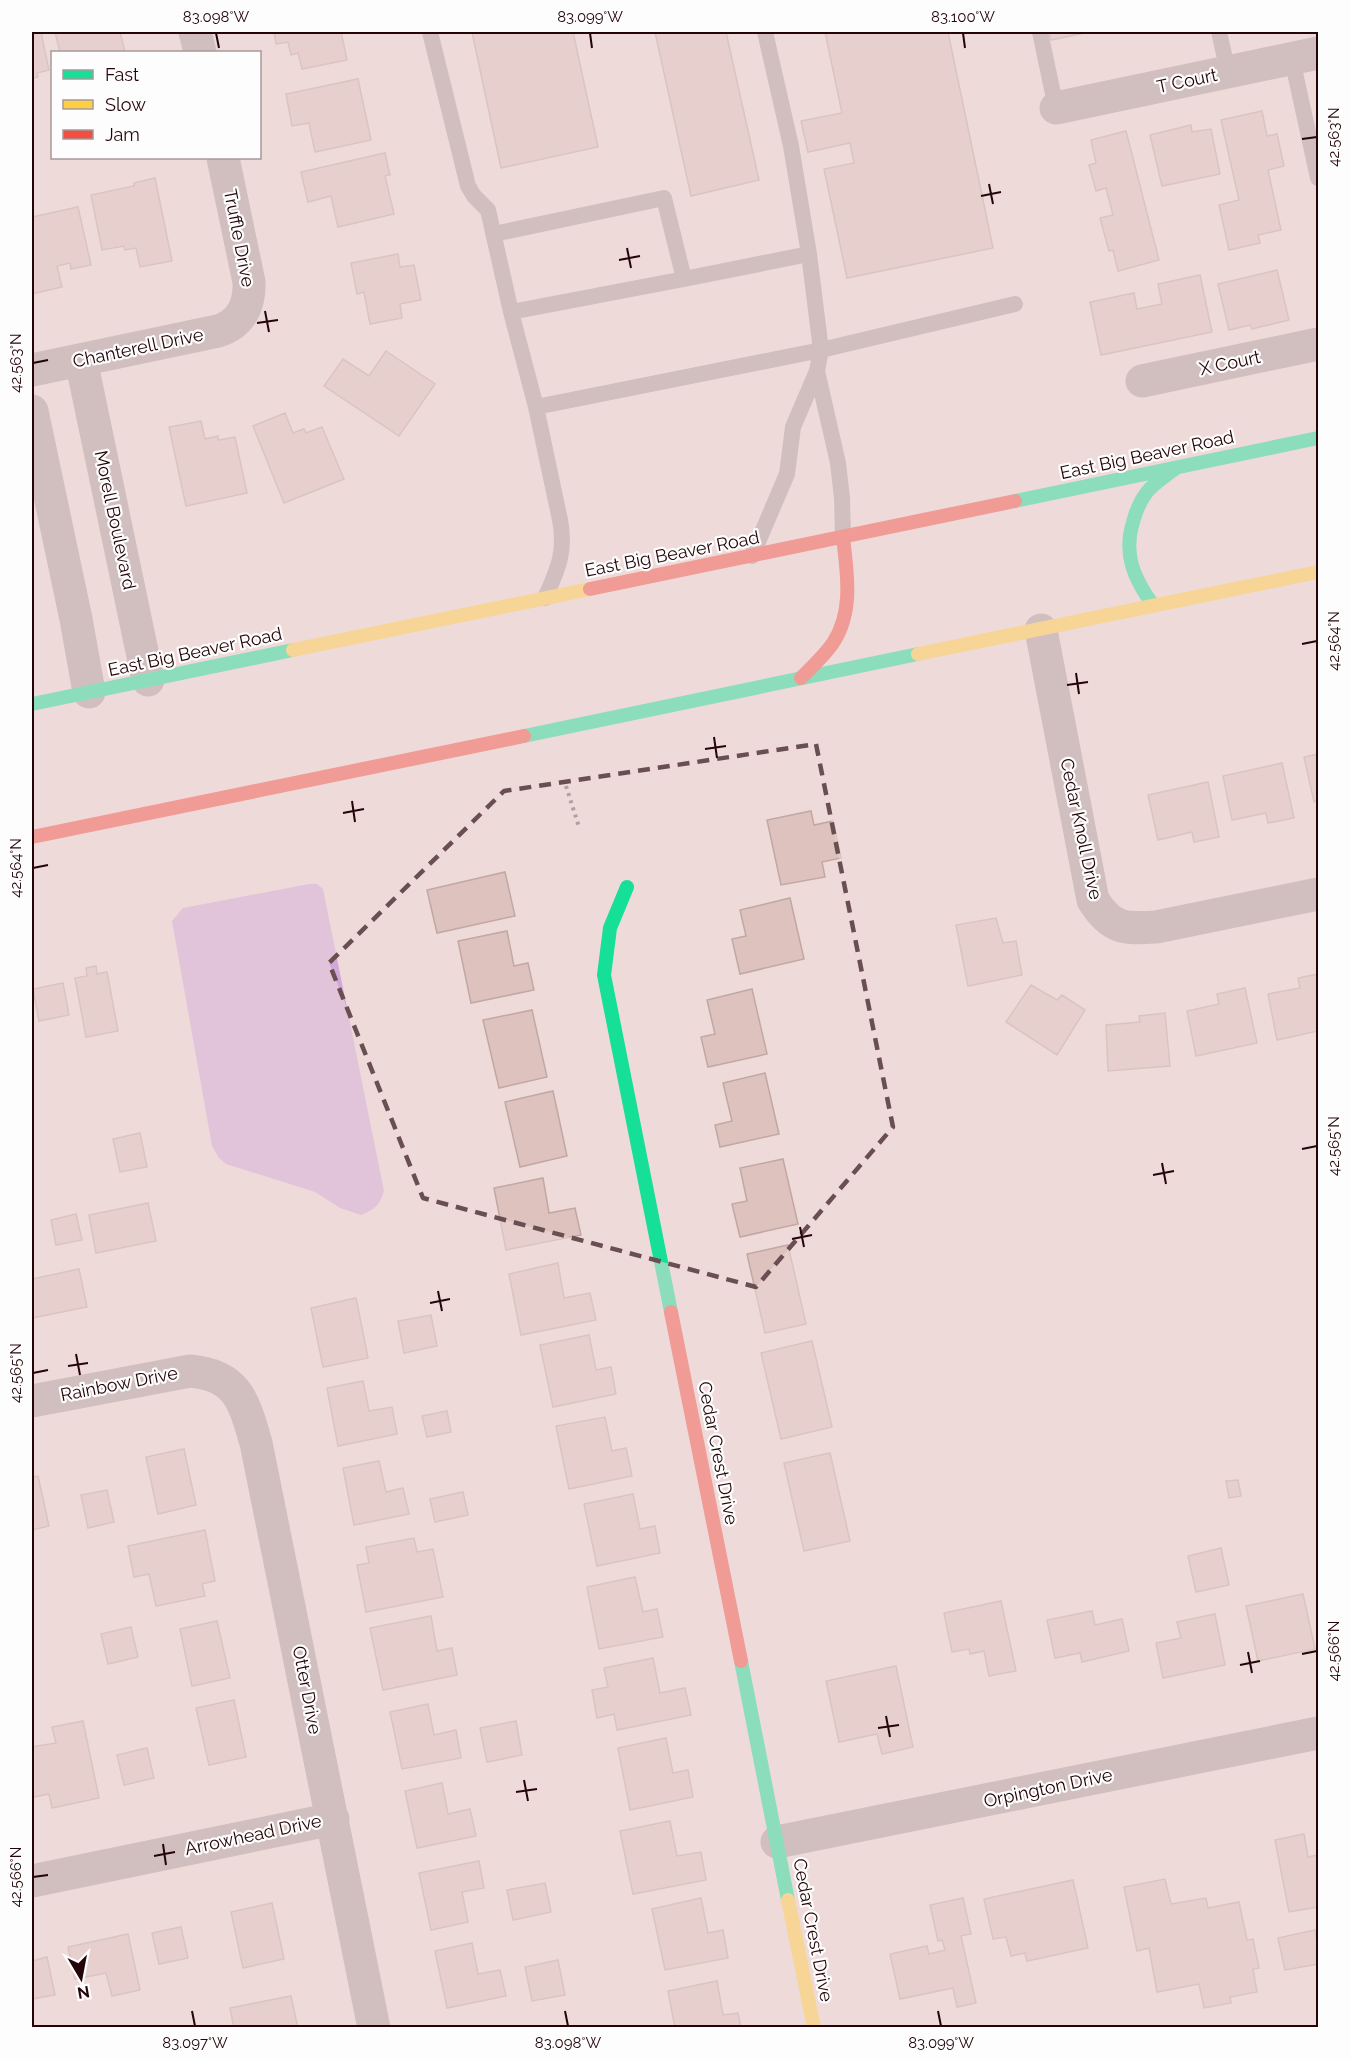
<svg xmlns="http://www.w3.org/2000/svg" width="1350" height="2059" font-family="Raleway,sans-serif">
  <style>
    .water { fill: #d2a8d9 }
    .building { fill: #ddc2bd; stroke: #c1a8a4; stroke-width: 1.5 }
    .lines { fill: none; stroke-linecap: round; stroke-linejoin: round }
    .path { stroke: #b1a0a1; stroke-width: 4; stroke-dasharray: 3 4.5; stroke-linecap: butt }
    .lane { stroke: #ad9d9e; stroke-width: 16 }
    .street { stroke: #ad9d9e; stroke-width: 33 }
    .fast { stroke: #16e098; stroke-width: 14 }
    .slow { stroke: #ffcf43; stroke-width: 14 }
    .jam { stroke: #f24e42; stroke-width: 14 }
    .marked { fill: none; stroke: #6a4f52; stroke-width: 4.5; stroke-dasharray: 12 8; stroke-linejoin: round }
    .ticks { fill: none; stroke: #230408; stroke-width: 2 }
    .labels { text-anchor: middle; stroke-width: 4.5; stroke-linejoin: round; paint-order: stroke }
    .street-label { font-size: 18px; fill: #230408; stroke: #fdfdfd }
    .neatline { fill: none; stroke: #230408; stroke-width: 2 }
    .ticks-label { font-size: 15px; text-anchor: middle; fill: #230408 }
  </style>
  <rect width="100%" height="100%" fill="#efdada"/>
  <!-- water -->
  <path class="water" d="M309 884H317L323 889 384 1191C380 1205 374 1210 361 1215L340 1208 315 1192 226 1164 219 1158 212 1146 172 921 183 908Z"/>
  <!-- building -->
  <path class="building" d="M32 32H41L49 70 37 73 38 77 32 78Z
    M55 32H120L125 52H60Z
    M274 32H341L347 60 302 69 298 53 291 55 288 42 276 44Z
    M472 32H573L598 147 501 168Z
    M655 32H726L759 180 691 196Z
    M825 32H948L993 248 847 278 824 169 854 163 850 143 808 152 801 121 842 113Z
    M1049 32H1089L1051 40Z
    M358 79 371 140 315 152 309 123 292 126 286 94Z
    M1262 111 1267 136 1277 134 1284 166 1268 170 1281 230 1258 235 1260 243 1229 250 1219 205 1239 200 1221 120Z
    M1191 125 1192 132 1211 129 1220 174 1162 186 1150 135Z
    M1126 131 1159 260 1118 271 1113 250 1109 251 1100 218 1113 215 1106 188 1096 191 1089 165 1096 163 1091 140Z
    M385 153 390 175 385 176 394 214 338 227 331 196 308 202 301 172Z
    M155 178 172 261 140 267 136 248 125 250 124 246 102 250 91 195 134 186V183Z
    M78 207 91 265 71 269 70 263 57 266 62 287 32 294V217Z
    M398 254 400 267 414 265 421 300 400 304 402 318 370 324 364 292 357 294 351 263Z
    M1277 270 1289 320 1252 329 1250 325 1229 330 1218 284Z
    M1200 275 1212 332 1101 355 1090 302 1134 293 1137 309 1162 304 1158 284Z
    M386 351 435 384 399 436 324 386 343 359 369 376Z
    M285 413 293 433 304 429 306 433 322 427 344 479 284 503 253 426Z
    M201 421 205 439 218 436V440L235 437 247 493 186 506 169 427Z
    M1318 754V800L1314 802 1304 757Z
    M1282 763 1294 818 1268 823 1266 813 1232 820 1223 776Z
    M1208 782 1219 837 1194 842 1192 832 1158 840 1148 795Z
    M811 811 814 825 833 821 841 858 822 862 825 877 781 885 767 820Z
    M505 872 515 916 437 933 427 890Z
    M790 898 804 959 740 974 732 939 746 936 740 910Z
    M996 918 1003 943 1016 941 1022 975 968 986 956 925Z
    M507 931 514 966 528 963 534 990 471 1003 458 941Z
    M96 966 97 974 107 972 118 1031 86 1037 75 978 87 976 86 968Z
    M1318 974V1031L1277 1040 1268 994 1300 988 1298 978Z
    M63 983 69 1015 39 1021 33 989Z
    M1031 985 1057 1000 1062 995 1085 1010 1057 1055 1006 1022Z
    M1245 988 1257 1043 1196 1056 1187 1011 1219 1004 1217 994Z
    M752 989 767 1054 708 1067 701 1037 715 1034 707 1000Z
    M532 1010 547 1077 499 1088 483 1020Z
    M1165 1013 1170 1066 1108 1071 1106 1025 1140 1022 1139 1016Z
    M765 1073 779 1134 720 1147 715 1125 732 1121 723 1083Z
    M553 1091 567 1156 520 1167 505 1102Z
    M140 1133 147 1167 120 1172 113 1139Z
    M783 1159 798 1224 740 1237 732 1204 747 1201 740 1168Z
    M543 1178 549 1213 575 1208 581 1235 506 1250 494 1188Z
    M148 1203 156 1241 96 1253 89 1215Z
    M76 1214 82 1240 56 1245 51 1220Z
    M788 1245 806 1324 765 1333 747 1254Z
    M558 1263 564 1298 590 1293 596 1320 521 1335 509 1274Z
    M79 1269 87 1307 32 1318V1279Z
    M356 1298 368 1358 323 1367 311 1308Z
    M431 1315 437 1346 404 1353 398 1321Z
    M589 1335 596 1370 611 1367 616 1394 553 1407 540 1345Z
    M812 1341 832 1427 781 1439 761 1353Z
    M363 1381 369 1411 392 1407 397 1434 338 1446 327 1388Z
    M447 1411 451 1432 427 1437 422 1416Z
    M605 1417 612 1451 626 1448 632 1476 569 1489 556 1426Z
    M184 1449 196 1505 158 1514 146 1457Z
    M830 1453 850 1541 804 1551 784 1463Z
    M379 1461 386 1492 403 1488 409 1514 354 1525 343 1468Z
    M38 1476 49 1526 32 1530V1477Z
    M1238 1480 1241 1496 1229 1498 1226 1481Z
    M107 1490 114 1522 88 1528 81 1495Z
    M463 1492 468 1515 435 1522 430 1499Z
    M633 1494 640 1529 655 1526 660 1553 597 1566 584 1504Z
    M205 1530 215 1581 202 1584 205 1596 156 1606 149 1574 134 1577 128 1546Z
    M414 1538 417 1552 433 1549 443 1597 366 1612 357 1565 369 1563 366 1547Z
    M1221 1548 1229 1585 1196 1592 1188 1556Z
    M635 1577 643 1612 657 1609 663 1637 599 1649 587 1587Z
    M1303 1594 1315 1649 1258 1661 1246 1606Z
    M1001 1601 1016 1671 989 1676 984 1651 970 1654 969 1649 952 1652 944 1613Z
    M1092 1611 1095 1625 1122 1619 1129 1651 1082 1662 1080 1653 1055 1658 1047 1620Z
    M1215 1614 1225 1665 1163 1678 1156 1643 1181 1638 1177 1622Z
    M431 1616 437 1651 452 1648 457 1675 383 1690 370 1628Z
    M217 1621 230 1678 192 1686 180 1629Z
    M131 1627 138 1657 108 1664 101 1634Z
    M653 1658 660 1693 685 1688 691 1715 617 1730 614 1714 597 1718 592 1690 608 1687 604 1668Z
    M896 1666 913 1747 882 1754 877 1734 839 1742 826 1681Z
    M234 1700 246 1757 209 1765 196 1708Z
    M428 1704 434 1735 456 1730 461 1758 402 1769 390 1712Z
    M83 1721 99 1798 52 1808 49 1794 34 1797 32 1782V1747L56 1743 52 1727Z
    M516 1721 522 1755 487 1762 480 1728Z
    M666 1738 673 1773 688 1770 693 1797 630 1810 618 1748Z
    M147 1748 154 1778 124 1785 117 1755Z
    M442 1783 448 1814 470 1809 476 1836 417 1848 405 1791Z
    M670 1821 677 1856 701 1852 706 1880 633 1894 620 1831Z
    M1304 1834 1308 1857 1318 1855V1907L1289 1912 1275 1840Z
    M479 1861 484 1888 462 1892 468 1922 431 1930 419 1873Z
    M1165 1879 1171 1904 1206 1898 1208 1908 1239 1902 1247 1940 1253 1939 1259 1968 1253 1969 1257 1992 1230 1997 1231 2003 1204 2008 1199 1984 1157 1992 1149 1948 1137 1951 1124 1887Z
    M1073 1880 1088 1948 1027 1961 1025 1953 1011 1956 1006 1937 993 1939 984 1899Z
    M545 1883 551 1912 513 1920 507 1890Z
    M701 1898 708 1933 723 1930 728 1958 665 1970 652 1909Z
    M963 1898 971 1934 961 1936 976 2003 957 2007 953 1988 900 1999 890 1954 927 1946 929 1954 945 1950 942 1940 938 1941 930 1905Z
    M272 1903 284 1959 243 1968 231 1912Z
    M181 1927 188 1958 159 1964 152 1933Z
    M1315 1930 1318 1948V1964L1285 1970 1278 1938Z
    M128 1934 140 1990 112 1996 106 1973 75 1979 68 1947Z
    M472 1943 478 1974 500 1970 506 1996 447 2008 435 1951Z
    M47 1957 55 1995 32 1999V1961Z
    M558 1960 565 1995 532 2001 525 1967Z
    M717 1981 723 2015 738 2013 741 2028H675L668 1991Z
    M291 1996 298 2028H234L230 2008Z"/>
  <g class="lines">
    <!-- path -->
    <path class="path" d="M566 786 579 827"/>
    <!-- lane -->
    <path class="lane" d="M430 32 468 186 474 196 488 210 511 312 536 407 560 520C566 552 558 569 545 598
      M1040 32 1056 108
      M1219 32 1228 72
      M1292 59 1318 178
      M494 234 664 198 684 279 809 254
      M511 312 684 279
      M817 371 838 463 842 498 843 537
      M536 407 821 350 1015 304
      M752 556 787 474 793 427 817 371 821 350 809 254 791 146 765 32"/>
    <!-- street -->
    <path class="street" d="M195 32 200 52
      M1056 108 1318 53
      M81 360 148 680
      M32 370 218 331C241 324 250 305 249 282L223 158
      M1142 381 1318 344
      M32 411 76 619 89 692
      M1041 630 1093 900C1111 929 1124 929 1156 927L1318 894
      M32 1401 190 1371C238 1375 244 1402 256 1443L374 2028
      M777 1842 1318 1733
      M32 1881 333 1819"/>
    <!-- fast -->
    <path class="fast" d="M1015 501 1318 438
      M1153 605C1134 579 1123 554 1133 522 1136 511 1140 501 1147 492 1155 482 1166 476 1176 468
      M32 704 293 650
      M524 736 918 654
      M627 887 610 928 604 975 671 1312
      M741 1661 788 1900"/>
    <!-- slow -->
    <path class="slow" d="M293 650 590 589
      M918 654 1318 572
      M788 1900 814 2028"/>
    <!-- jam -->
    <path class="jam" d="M590 589 1015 501
      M801 678C812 667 824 656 833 643 854 611 847 573 843 537
      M32 837 524 736
      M671 1312 741 1661"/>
  </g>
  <!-- marked area -->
  <path d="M0 0H1350V2059H0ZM816 744 893 1127 756 1287 423 1198 329 963 504 791Z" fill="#efdada" fill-opacity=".55" fill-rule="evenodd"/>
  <path class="marked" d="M816 744 893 1127 756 1287 423 1198 329 963 504 791Z"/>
  <!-- ticks -->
  <path class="ticks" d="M216 33 219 48M590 33 592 48M963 33 965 48M1302 139 1317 137M989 184 993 204M981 196 1001 192M627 248 631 268M619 260 640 256M265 311 269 332M257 323 278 320M33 363 48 360M1302 644 1317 641M1076 673 1079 694M1067 685 1088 682M714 737 717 758M705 749 726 746M352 801 355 822M343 813 364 809M33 868 48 865M1302 1149 1317 1146M1162 1163 1166 1184M1153 1175 1174 1171M800 1227 804 1247M792 1239 812 1235M438 1291 442 1311M430 1303 450 1299M76 1354 80 1375M68 1366 88 1363M33 1373 48 1370M1248 1652 1252 1673M1302 1654 1317 1651M1240 1665 1260 1661M886 1716 890 1737M878 1728 899 1725M524 1780 528 1801M516 1792 537 1789M163 1844 166 1865M154 1856 175 1852M33 1877 48 1875M192 2011 195 2026M565 2011 568 2026M938 2011 941 2026"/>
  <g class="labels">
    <!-- street labels -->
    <g class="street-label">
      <text transform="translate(1187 81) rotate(-12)" y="6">T Court</text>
      <text transform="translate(239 238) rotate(79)" y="6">Truffle Drive</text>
      <text transform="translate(138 348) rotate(-12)" y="6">Chanterell Drive</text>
      <text transform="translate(1230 363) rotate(-12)" y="6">X Court</text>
      <text transform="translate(1147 455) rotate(-12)" y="6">East Big Beaver Road</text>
      <text transform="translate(115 520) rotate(78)" y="6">Morell Boulevard</text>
      <text transform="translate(672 554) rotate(-11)" y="6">East Big Beaver Road</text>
      <text transform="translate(195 652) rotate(-12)" y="6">East Big Beaver Road</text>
      <text transform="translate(1081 829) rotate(78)" y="6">Cedar Knoll Drive</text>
      <text transform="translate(119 1384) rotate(-11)" y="6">Rainbow Drive</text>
      <text transform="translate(718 1453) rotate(79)" y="6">Cedar Crest Drive</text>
      <text transform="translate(307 1690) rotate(79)" y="6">Otter Drive</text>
      <text transform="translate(1048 1788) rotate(-12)" y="6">Orpington Drive</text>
      <text transform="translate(253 1835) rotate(-12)" y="6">Arrowhead Drive</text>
      <text transform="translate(813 1930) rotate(79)" y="6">Cedar Crest Drive</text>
    </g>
  </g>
  <!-- border -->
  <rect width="1350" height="2059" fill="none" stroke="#fdfdfd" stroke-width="66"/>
  <!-- legend -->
  <rect x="51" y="51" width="210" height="108" fill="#fdfdfd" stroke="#a6999b" stroke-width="1.5"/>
  <rect x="63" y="70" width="30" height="9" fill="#16e098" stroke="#a6999b" stroke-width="1.5"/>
  <text x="105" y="81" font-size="18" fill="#230408">Fast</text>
  <rect x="63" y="100" width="30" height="9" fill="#ffcf43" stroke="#a6999b" stroke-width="1.5"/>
  <text x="105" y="111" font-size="18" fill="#230408">Slow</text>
  <rect x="63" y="130" width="30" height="9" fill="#f24e42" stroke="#a6999b" stroke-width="1.5"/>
  <text x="105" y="141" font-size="18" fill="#230408">Jam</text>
  <!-- north arrow -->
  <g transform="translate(81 1978) rotate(170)" stroke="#fdfdfd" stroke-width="4.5" paint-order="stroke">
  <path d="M0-4.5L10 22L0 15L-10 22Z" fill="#230408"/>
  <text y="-9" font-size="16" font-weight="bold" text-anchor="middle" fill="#230408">N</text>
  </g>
  <rect x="33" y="33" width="1284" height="1993" class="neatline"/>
  <g class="ticks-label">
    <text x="216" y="22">83.098°W</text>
    <text x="590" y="22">83.099°W</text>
    <text x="963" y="22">83.100°W</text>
    <text transform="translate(1334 137) rotate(-90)" y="5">42.563°N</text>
    <text transform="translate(16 363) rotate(-90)" y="5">42.563°N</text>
    <text transform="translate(1334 641) rotate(-90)" y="5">42.564°N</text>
    <text transform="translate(16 868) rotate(-90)" y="5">42.564°N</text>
    <text transform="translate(1334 1146) rotate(-90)" y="5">42.565°N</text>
    <text transform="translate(16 1373) rotate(-90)" y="5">42.565°N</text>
    <text transform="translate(1334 1651) rotate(-90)" y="5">42.566°N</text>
    <text transform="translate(16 1877) rotate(-90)" y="5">42.566°N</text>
    <text x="195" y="2048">83.097°W</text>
    <text x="568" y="2048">83.098°W</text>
    <text x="941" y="2048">83.099°W</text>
  </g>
</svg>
